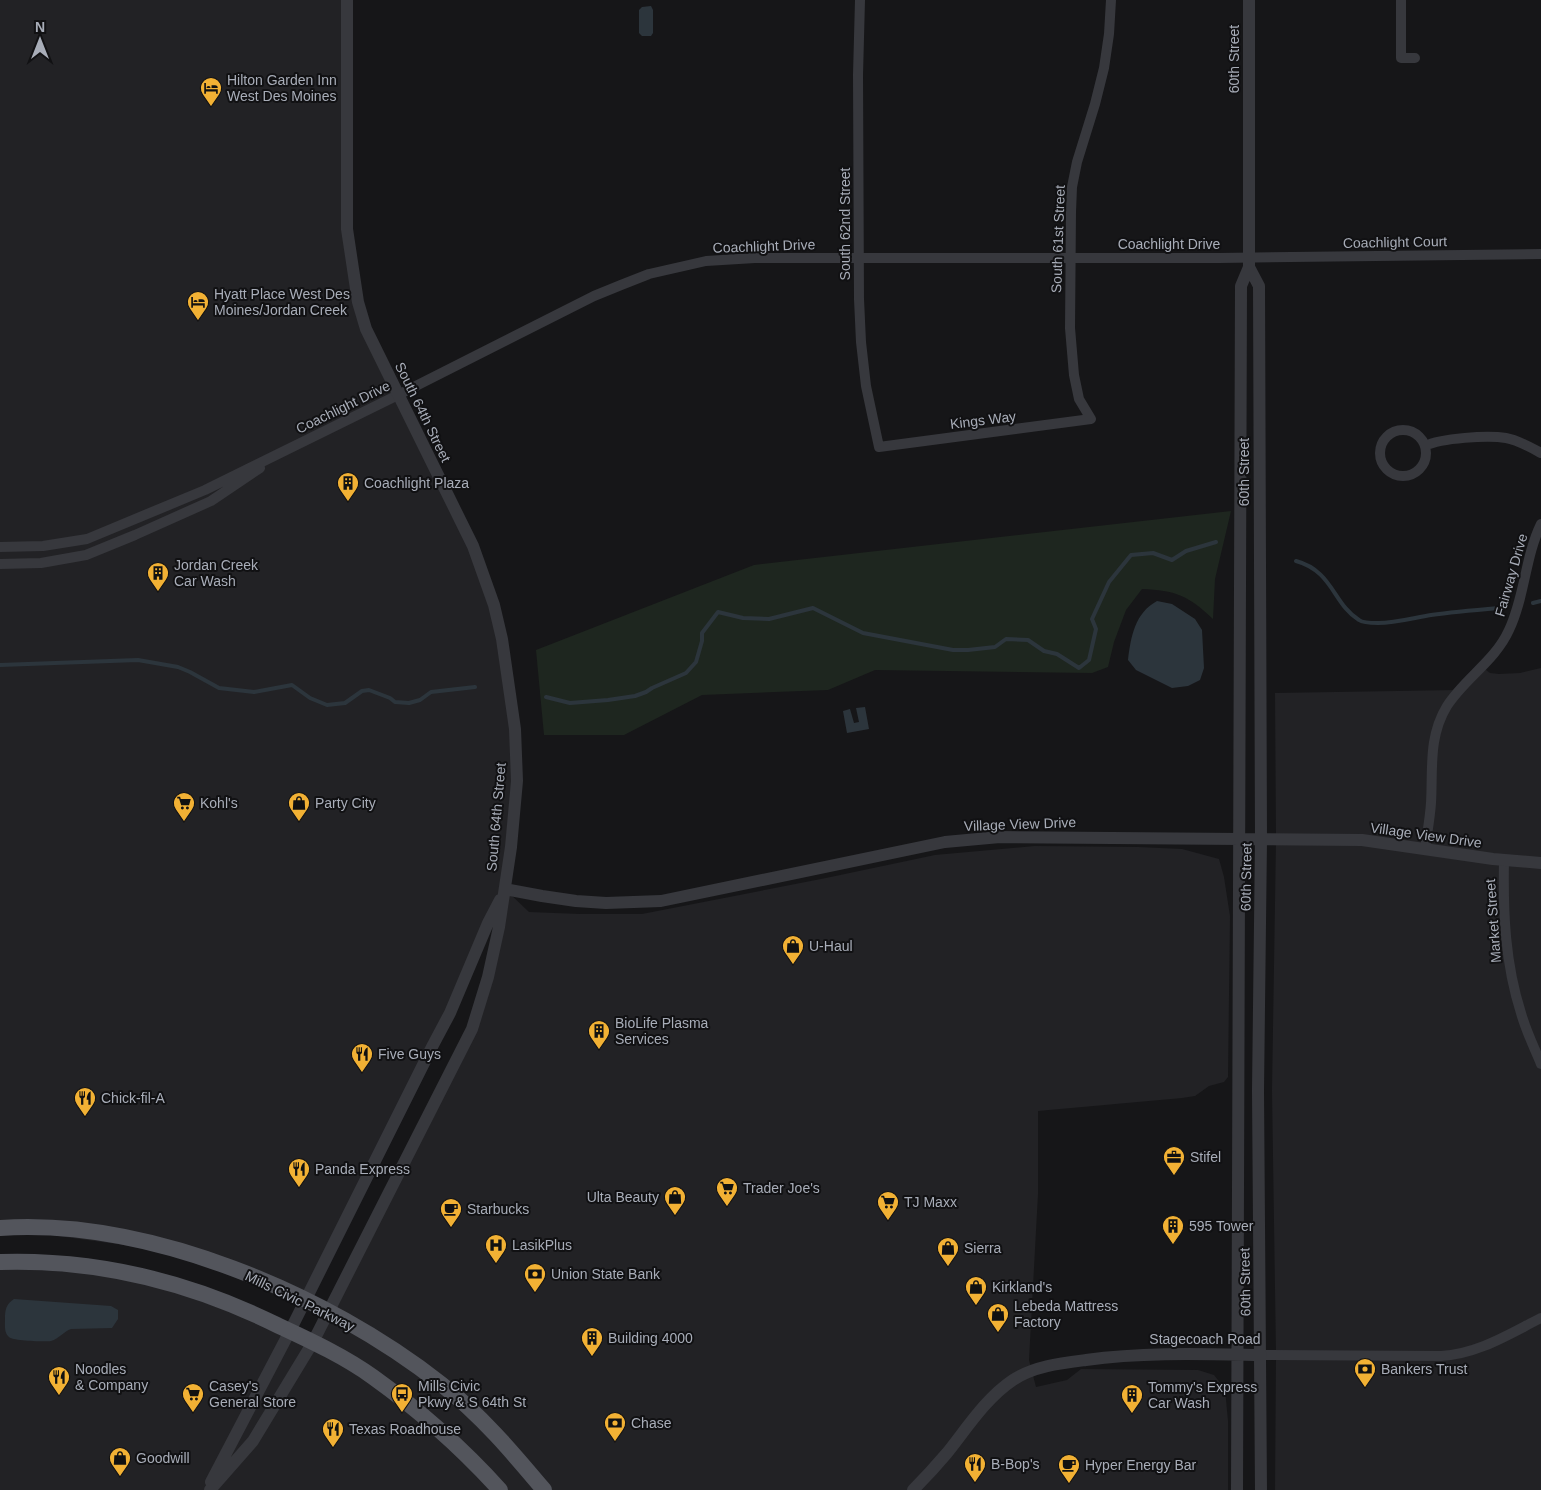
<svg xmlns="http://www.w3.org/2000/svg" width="1541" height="1490" font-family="Helvetica,sans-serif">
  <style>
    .built { fill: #222225 }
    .green { fill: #1e261f }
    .water { fill: #2c353c }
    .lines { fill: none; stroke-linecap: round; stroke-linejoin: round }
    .stream { stroke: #2c353c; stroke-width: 4 }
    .minor { stroke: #37383d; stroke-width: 10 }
    .tertiary { stroke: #37383d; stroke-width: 12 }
    .primary { stroke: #53555c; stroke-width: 16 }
    .labels { text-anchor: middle; stroke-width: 4; stroke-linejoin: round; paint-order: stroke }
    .street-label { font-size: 14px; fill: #a8adb8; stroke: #111113 }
    .poi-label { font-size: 14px; fill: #a8adb8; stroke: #111113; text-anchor: start }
  </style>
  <rect width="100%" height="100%" fill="#161618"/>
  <!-- built -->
  <path class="built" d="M0 0H347V229L358 302 494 605 515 729 505 889 529 912 580 914H642L826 878 935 855 1035 846 1138 847 1182 849 1219 859 1224 877 1230 916 1228 1077 1224 1082 1209 1086 1195 1096 1182 1098 1038 1111V1194L1029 1360 1036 1387 1067 1380 1081 1369 1198 1370 1214 1375 1225 1389 1228 1421V1490H0V1262L116 1270 313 1342 472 1029 505 891 305 1301 189 1254 0 1228Z
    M1482 667 1490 673 1499 674 1520 673 1541 668V1490H1275L1276 1354 1272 1091 1276 840 1275 693 1457 690Z"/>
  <!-- green -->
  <path class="green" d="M1231 511 1215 579 1213 619C1189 596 1175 590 1142 589L1126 610 1114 642 1108 667 1092 673 875 670 828 690 702 695 624 735H544L536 650 754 565Z"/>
  <!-- water -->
  <path class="water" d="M651 6 653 10V33L651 36H642L639 33V10L642 7Z
    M1157 601 1172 604 1195 619 1202 630 1204 668 1200 680 1188 686 1172 688 1136 670 1128 660C1131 636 1135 613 1157 601Z
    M865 707 869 729 847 733 843 711 850 709 854 723 859 722 856 708Z
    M14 1299 111 1306 118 1310V1319L112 1328 71 1329C64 1331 59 1339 51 1341 46 1342 12 1341 9 1337 4 1333 5 1325 5 1319 5 1310 6 1304 14 1299Z"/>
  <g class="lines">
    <!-- stream -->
    <path class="stream" d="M1296 561C1333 571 1333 604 1359 620 1363 623 1373 623 1378 623 1395 623 1413 618 1431 615 1453 612 1476 610 1499 608
      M1533 603 1541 601
      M0 665 138 660 178 667 190 672 219 688 254 692 292 685 310 698 327 705 345 703 362 691 369 690 390 698 395 702 409 703 420 700 431 692 475 687
      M546 697 570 703 608 700 635 696 646 692 652 688 686 673 696 662 702 641V633L718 612 743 618 769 619 813 608 863 633 953 650H968L995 647 1006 639 1028 640 1044 651 1057 654 1079 668 1089 660 1096 629 1092 619 1109 582 1131 555 1153 553 1172 560 1186 551 1216 542"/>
    <!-- minor -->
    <path class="minor" d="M860 0 858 75 859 299 861 342 866 386 879 447 1091 419 1079 399 1074 375 1070 328 1071 212 1072 187 1077 162 1095 104 1104 68 1109 34 1111 0
      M1401 0V58H1415
      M1380 453a23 23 0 1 1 46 0a23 23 0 1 1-46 0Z
      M1425 446C1441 438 1488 435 1506 438 1518 440 1530 447 1541 453
      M0 547 43 546 87 539 205 490 398 395 594 296 621 285 649 274 706 261 755 258H1219L1541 254
      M0 564 41 563 86 555 135 535 211 501 260 468
      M1425 849C1427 834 1430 818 1431 803 1433 770 1428 737 1447 706 1465 678 1495 661 1509 630 1525 596 1525 557 1541 524
      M1504 860C1503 913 1505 963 1521 1013 1526 1031 1534 1047 1541 1064
      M1261 1355 1441 1356C1478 1354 1509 1334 1541 1318"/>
    <!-- tertiary -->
    <path class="tertiary" d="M1249 267 1259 286 1261 840 1258 1091 1261 1490
      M505 889 542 896 576 901 606 903 661 901 945 842 1000 837 1362 840 1493 859 1541 863
      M211 1482 290 1331 433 1045 450 1013 488 923 500 900
      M210 1490 253 1441 313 1342 472 1029 488 977 499 927 511 847 517 781 515 729 502 639 494 605 473 546 366 329 358 302 347 229V0
      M913 1490C925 1478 936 1466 947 1453 967 1428 986 1398 1013 1380 1034 1366 1062 1363 1086 1360 1144 1352 1202 1354 1261 1355
      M1237 1490 1241 286 1249 267V0"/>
    <!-- primary -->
    <path class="primary" d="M0 1228C148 1218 327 1294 441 1384 480 1414 513 1453 544 1490
      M0 1262C97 1259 190 1282 277 1325 309 1340 344 1356 373 1377 419 1410 462 1448 500 1490"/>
  </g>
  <!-- icons -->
  <defs>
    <g id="hotel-pin" transform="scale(1.125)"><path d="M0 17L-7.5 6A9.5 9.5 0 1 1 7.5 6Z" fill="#f2b134" stroke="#111113"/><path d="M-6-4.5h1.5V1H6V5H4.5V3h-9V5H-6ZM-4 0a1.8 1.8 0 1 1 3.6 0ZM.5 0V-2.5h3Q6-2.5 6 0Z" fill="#111"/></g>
    <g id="building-pin" transform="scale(1.125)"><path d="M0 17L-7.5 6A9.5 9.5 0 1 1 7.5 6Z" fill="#f2b134" stroke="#111113"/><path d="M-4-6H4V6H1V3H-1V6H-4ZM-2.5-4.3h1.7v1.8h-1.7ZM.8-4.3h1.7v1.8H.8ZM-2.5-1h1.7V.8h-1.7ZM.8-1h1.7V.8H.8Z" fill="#111"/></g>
    <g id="supermarket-pin" transform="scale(1.125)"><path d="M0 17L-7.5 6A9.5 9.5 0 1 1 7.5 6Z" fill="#f2b134" stroke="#111113"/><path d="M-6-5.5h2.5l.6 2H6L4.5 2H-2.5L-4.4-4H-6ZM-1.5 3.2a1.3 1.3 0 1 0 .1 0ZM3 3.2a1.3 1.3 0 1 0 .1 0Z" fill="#111"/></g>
    <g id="shop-pin" transform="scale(1.125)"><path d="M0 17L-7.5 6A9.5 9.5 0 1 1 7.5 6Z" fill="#f2b134" stroke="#111113"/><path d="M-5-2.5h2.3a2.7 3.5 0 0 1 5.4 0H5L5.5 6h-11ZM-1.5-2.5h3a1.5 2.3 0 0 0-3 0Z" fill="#111"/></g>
    <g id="restaurant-pin" transform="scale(1.125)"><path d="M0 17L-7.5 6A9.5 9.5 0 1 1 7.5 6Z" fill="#f2b134" stroke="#111113"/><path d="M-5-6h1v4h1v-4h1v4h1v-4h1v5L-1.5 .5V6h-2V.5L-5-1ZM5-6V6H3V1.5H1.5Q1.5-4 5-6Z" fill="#111"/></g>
    <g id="office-pin" transform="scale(1.125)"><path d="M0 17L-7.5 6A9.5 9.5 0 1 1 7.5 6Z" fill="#f2b134" stroke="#111113"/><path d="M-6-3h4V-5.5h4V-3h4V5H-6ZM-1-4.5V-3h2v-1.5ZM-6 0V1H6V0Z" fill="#111"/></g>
    <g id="cafe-pin" transform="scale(1.125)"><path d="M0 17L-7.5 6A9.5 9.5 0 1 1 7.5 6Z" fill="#f2b134" stroke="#111113"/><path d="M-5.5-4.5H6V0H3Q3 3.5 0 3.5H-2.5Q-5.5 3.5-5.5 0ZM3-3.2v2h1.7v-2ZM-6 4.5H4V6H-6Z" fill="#111"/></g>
    <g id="hospital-pin" transform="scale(1.125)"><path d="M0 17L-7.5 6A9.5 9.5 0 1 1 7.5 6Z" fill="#f2b134" stroke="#111113"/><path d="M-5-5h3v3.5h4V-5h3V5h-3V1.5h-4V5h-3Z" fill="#111"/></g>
    <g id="bank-pin" transform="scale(1.125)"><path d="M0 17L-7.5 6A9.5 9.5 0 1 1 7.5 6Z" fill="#f2b134" stroke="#111113"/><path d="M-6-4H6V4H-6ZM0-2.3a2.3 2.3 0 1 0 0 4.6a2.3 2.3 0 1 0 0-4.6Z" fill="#111"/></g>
    <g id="bus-pin" transform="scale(1.125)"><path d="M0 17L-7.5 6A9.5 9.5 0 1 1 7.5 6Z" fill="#f2b134" stroke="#111113"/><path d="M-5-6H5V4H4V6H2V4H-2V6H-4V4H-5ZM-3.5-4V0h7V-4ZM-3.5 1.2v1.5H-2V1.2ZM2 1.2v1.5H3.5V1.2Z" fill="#111"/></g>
  </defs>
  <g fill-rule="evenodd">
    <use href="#hotel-pin" x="211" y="88"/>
    <use href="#hotel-pin" x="198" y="302"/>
    <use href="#building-pin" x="348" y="483"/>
    <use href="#building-pin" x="158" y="573"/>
    <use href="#supermarket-pin" x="184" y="803"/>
    <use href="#shop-pin" x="299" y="803"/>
    <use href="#shop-pin" x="793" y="946"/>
    <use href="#building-pin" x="599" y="1031"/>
    <use href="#restaurant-pin" x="362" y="1054"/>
    <use href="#restaurant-pin" x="85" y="1098"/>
    <use href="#office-pin" x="1174" y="1157"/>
    <use href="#restaurant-pin" x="299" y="1169"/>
    <use href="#supermarket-pin" x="727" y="1188"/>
    <use href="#shop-pin" x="675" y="1197"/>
    <use href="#supermarket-pin" x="888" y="1202"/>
    <use href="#cafe-pin" x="451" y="1209"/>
    <use href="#building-pin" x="1173" y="1226"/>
    <use href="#hospital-pin" x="496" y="1245"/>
    <use href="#shop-pin" x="948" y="1248"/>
    <use href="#bank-pin" x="535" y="1274"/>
    <use href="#shop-pin" x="976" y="1287"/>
    <use href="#shop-pin" x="998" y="1314"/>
    <use href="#building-pin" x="592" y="1338"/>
    <use href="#bank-pin" x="1365" y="1369"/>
    <use href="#restaurant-pin" x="59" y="1377"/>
    <use href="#supermarket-pin" x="193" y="1394"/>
    <use href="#bus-pin" x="402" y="1394"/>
    <use href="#building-pin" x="1132" y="1395"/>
    <use href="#bank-pin" x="615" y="1423"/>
    <use href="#restaurant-pin" x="333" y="1429"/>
    <use href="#shop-pin" x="120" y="1458"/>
    <use href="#restaurant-pin" x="975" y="1464"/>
    <use href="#cafe-pin" x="1069" y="1465"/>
  </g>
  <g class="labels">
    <!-- street labels -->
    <g class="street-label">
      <text transform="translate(1234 59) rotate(-90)" y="5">60th Street</text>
      <text transform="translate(845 224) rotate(-90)" y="5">South 62nd Street</text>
      <text transform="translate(1058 239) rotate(-88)" y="5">South 61st Street</text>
      <text transform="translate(1395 242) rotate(-1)" y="5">Coachlight Court</text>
      <text x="1169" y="249">Coachlight Drive</text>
      <text transform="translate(764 246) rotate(-2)" y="5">Coachlight Drive</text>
      <text transform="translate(343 407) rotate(-26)" y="5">Coachlight Drive</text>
      <text transform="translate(423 412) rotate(64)" y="5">South 64th Street</text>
      <text transform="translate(983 420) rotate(-7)" y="5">Kings Way</text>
      <text transform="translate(1244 472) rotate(-90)" y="5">60th Street</text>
      <text transform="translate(1511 575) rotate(-74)" y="5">Fairway Drive</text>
      <text transform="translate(496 817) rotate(-85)" y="5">South 64th Street</text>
      <text transform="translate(1020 824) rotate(-2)" y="5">Village View Drive</text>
      <text transform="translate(1426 835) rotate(8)" y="5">Village View Drive</text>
      <text transform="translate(1246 877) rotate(-89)" y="5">60th Street</text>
      <text transform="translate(1493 921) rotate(-94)" y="5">Market Street</text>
      <text transform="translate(1245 1282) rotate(-91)" y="5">60th Street</text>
      <text transform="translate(300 1301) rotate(26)" y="5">Mills Civic Parkway</text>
      <text x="1205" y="1344">Stagecoach Road</text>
    </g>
    <!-- poi labels -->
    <g class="poi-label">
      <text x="227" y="85">Hilton Garden Inn<tspan x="227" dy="16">West Des Moines</tspan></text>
      <text x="214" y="299">Hyatt Place West Des<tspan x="214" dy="16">Moines/Jordan Creek</tspan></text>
      <text x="364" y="488">Coachlight Plaza</text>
      <text x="174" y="570">Jordan Creek<tspan x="174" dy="16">Car Wash</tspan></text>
      <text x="200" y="808">Kohl's</text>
      <text x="315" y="808">Party City</text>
      <text x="809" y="951">U-Haul</text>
      <text x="615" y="1028">BioLife Plasma<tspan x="615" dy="16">Services</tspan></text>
      <text x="378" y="1059">Five Guys</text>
      <text x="101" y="1103">Chick-fil-A</text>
      <text x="1190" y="1162">Stifel</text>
      <text x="315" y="1174">Panda Express</text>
      <text x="743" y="1193">Trader Joe's</text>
      <text x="659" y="1202" text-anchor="end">Ulta Beauty</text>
      <text x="904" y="1207">TJ Maxx</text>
      <text x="467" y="1214">Starbucks</text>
      <text x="1189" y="1231">595 Tower</text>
      <text x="512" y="1250">LasikPlus</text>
      <text x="964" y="1253">Sierra</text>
      <text x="551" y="1279">Union State Bank</text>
      <text x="992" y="1292">Kirkland's</text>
      <text x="1014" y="1311">Lebeda Mattress<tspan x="1014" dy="16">Factory</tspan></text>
      <text x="608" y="1343">Building 4000</text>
      <text x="75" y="1374">Noodles<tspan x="75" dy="16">&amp; Company</tspan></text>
      <text x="1381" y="1374">Bankers Trust</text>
      <text x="209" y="1391">Casey's<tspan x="209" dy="16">General Store</tspan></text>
      <text x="418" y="1391">Mills Civic<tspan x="418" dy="16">Pkwy &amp; S 64th St</tspan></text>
      <text x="1148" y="1392">Tommy's Express<tspan x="1148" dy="16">Car Wash</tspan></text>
      <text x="631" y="1428">Chase</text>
      <text x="349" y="1434">Texas Roadhouse</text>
      <text x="136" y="1463">Goodwill</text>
      <text x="991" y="1469">B-Bop's</text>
      <text x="1085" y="1470">Hyper Energy Bar</text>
    </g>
  </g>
  <!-- north arrow -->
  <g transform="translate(40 40)" stroke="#111113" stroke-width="4" paint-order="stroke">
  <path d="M0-4L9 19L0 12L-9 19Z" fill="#a8adb8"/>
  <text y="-8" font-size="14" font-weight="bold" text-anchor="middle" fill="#a8adb8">N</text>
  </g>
</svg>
